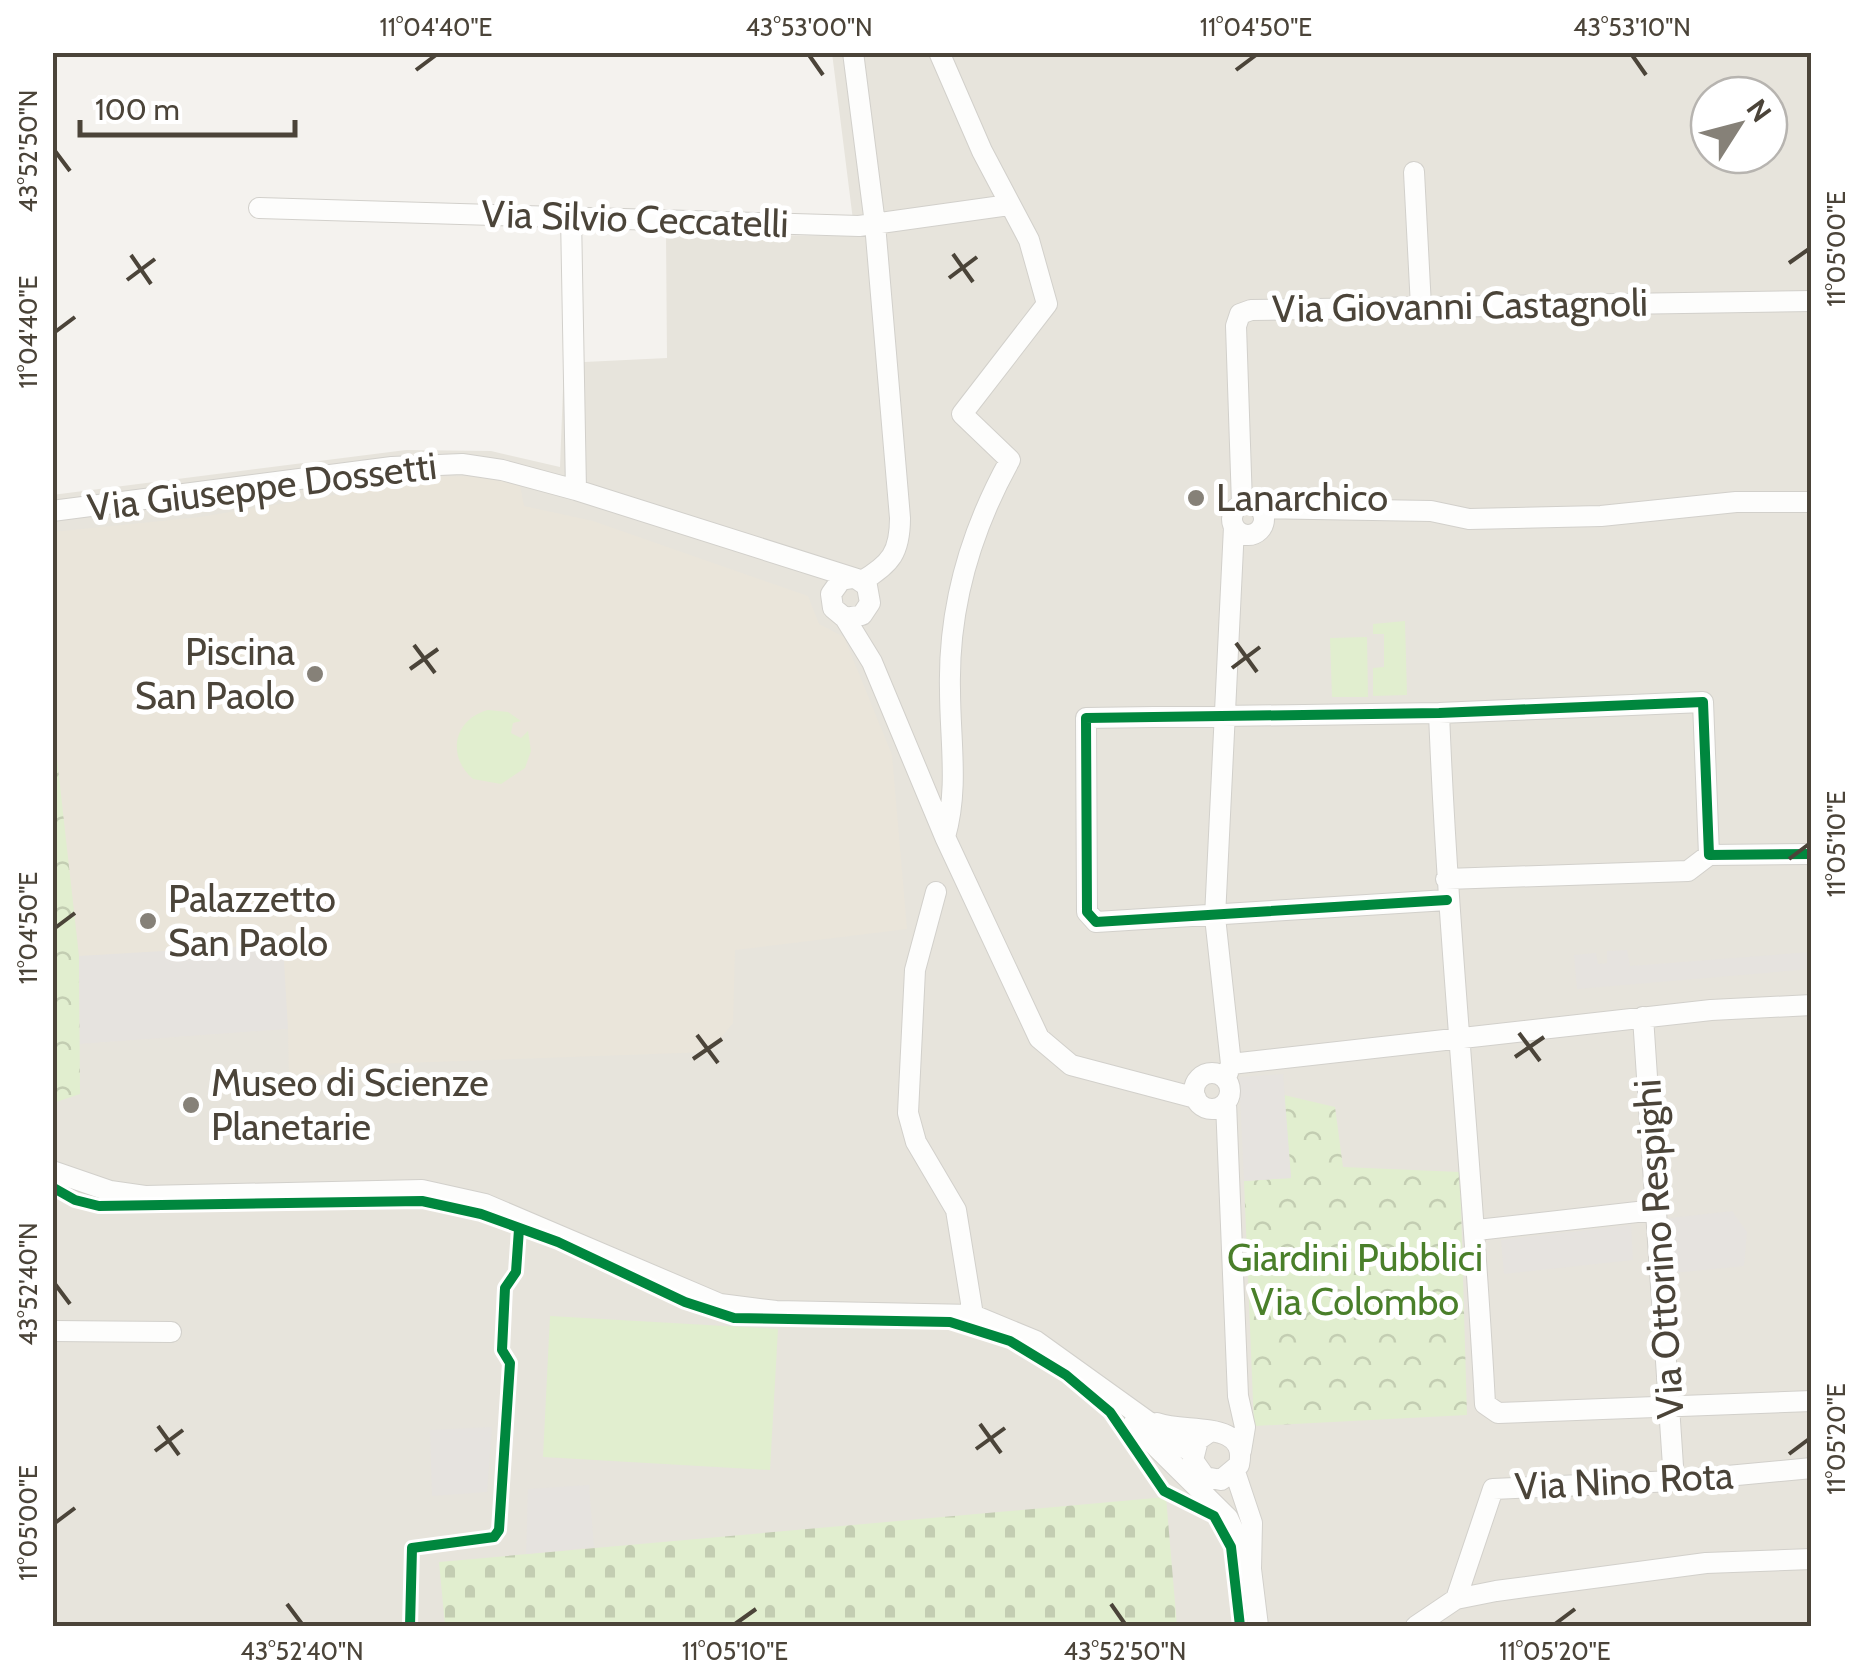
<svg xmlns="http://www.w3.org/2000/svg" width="1864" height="1679" font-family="Cabin,sans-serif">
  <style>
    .residential { fill: #e7e4dc; fill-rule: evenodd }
    .education { fill: #eae5da }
    .grass { fill: #e1eecf }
    .cemetery { fill: url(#cemetery-stones) }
    .park { fill: url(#park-crowns) }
    .parking { fill: #e6e3df }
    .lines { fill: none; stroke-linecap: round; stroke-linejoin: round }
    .minor-casing { stroke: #d2d0cb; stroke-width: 22 }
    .minor { stroke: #fdfdfc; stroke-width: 20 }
    .cycleway-casing { stroke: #fff; stroke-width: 16 }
    .cycleway { stroke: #00873e; stroke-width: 10 }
    .ticks { fill: none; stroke: #4b4439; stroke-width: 4 }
    .poi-dot { fill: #868178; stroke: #fff; stroke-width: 4 }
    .labels { text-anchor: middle; stroke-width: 10; stroke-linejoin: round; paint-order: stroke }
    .street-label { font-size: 38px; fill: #4b4439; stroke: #fff }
    .poi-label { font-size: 38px; fill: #4b4439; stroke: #fff; text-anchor: start }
    .park-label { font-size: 38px; fill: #4a7f2a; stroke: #fff }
    .neatline { fill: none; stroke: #4b4439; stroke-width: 4 }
    .ticks-label { font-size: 25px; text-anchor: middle; fill: #4b4439 }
  </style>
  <defs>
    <pattern id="cemetery-stones" width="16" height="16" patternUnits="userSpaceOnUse" patternTransform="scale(2.5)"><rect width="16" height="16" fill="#e1eecf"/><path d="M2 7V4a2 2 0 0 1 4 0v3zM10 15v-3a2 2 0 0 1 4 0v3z" fill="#c3cdb2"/></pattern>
    <pattern id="park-crowns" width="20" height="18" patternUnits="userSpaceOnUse" patternTransform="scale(2.5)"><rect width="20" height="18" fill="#e1eecf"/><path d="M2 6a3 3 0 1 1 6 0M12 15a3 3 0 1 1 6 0" fill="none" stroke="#c3cdb2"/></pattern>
  </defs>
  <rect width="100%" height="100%" fill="#f4f2ee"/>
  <!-- residential -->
  <path class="residential" d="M832 53H1811V1626H53L52 495 406 450 491 451 560 467 564 363 667 358 666 234 855 236ZM1709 95H1769V155H1709Z"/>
  <!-- education -->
  <path class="education" d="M481 476 520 485 524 506 593 521 808 596 819 624 844 637 892 755 907 929 735 950 733 1023 709 1052 375 1064 289 1082 288 1029 80 1044 79 956 52 726V532L200 517 413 482 417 477Z"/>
  <!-- grass -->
  <path class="grass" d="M1405 621 1407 695 1373 696V668L1384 667V634H1373V624Z
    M1367 637 1368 697H1332L1330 638Z
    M488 710 508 712 521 721 513 723 511 733 521 738 528 731 531 751 525 768 501 784 473 779C446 756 454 719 488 710Z
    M550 1316 778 1329 770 1470 543 1457Z"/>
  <!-- cemetery -->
  <path class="cemetery" d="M1166 1497 1177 1626H445L439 1562Z"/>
  <!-- park -->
  <path class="park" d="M52 757 57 759 79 956 80 1094 53 1103Z
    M1284 1095 1335 1107 1343 1167 1460 1172 1467 1415 1254 1426 1244 1181 1291 1178Z"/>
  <!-- parking -->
  <path class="parking" d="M283 944 288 1029 80 1044 79 956Z
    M1627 950 1630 966 1811 952V969L1577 989 1574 955 1596 953 1598 964 1607 963V951Z
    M1283 1074 1291 1178 1244 1181 1239 1077Z
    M1732 1211 1747 1232 1744 1266 1673 1273 1669 1218Z
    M1631 1225 1633 1260 1504 1274 1501 1240Z
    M492 1427 487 1492 432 1496 430 1430Z
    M589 1485 594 1547 526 1554 528 1489Z"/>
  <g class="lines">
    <!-- minor casing -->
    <g class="minor-casing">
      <path id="minor" d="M853 52 875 224 900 518C900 552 891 564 862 581
        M939 52 982 151 1029 240 1047 304 962 414 1010 460C970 532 948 608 950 690 950 741 959 788 945 837
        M1414 172 1421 307
        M259 208 859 226 1009 205
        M571 216 576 490
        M1232 519a16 16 0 1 1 32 0a16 16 0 1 1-32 0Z
        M1242 504 1236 326 1240 314 1251 310 1812 301
        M1259 508 1431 511 1469 519 1601 516 1736 502H1812
        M52 511 392 467 462 464 502 470 576 490 857 579 867 586 870 603 862 615 845 618 833 608 831 594 841 580 853 578
        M845 618 872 662 945 837 1039 1038 1071 1065 1196 1098
        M1439 713C1448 944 1473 1173 1485 1404L1498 1413 1812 1401
        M1446 879 1688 871 1709 855
        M936 892 915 970 908 1113 916 1142 956 1210 973 1315
        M1447 900 1096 922 1087 912 1086 718 1439 713 1703 702 1709 855 1812 854
        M1643 1017 1674 1481
        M1231 1064 1711 1010 1812 1005
        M1194 1091a18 18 0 1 1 36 0a18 18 0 1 1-36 0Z
        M1226 1078 1231 1064 1215 917 1234 527
        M1226 1103 1238 1396 1245 1427 1241 1451
        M52 1171 110 1191 145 1196 422 1190 485 1204 720 1304 776 1311 973 1315 1036 1341 1192 1453
        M1477 1230 1655 1210
        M52 1331 171 1332
        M1157 1423C1185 1434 1249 1419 1239 1465L1221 1480 1205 1477 1193 1460 1198 1440 1211 1431
        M1133 1424 1228 1518 1251 1569
        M1235 1472 1252 1523 1251 1569 1258 1626
        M1456 1599 1493 1489 1674 1481 1812 1468
        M1416 1626 1456 1599 1496 1591 1706 1563 1812 1559"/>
    </g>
    <!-- minor -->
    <use href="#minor" class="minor"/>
    <!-- cycleway casing -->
    <g class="cycleway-casing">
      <path id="cycleway" d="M1447 900 1096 922 1087 912 1086 718 1439 713 1703 702 1709 855 1812 854
        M52 1187 75 1200 99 1206 422 1201 481 1214 558 1242 685 1302 734 1318 950 1322 1010 1341 1066 1375 1110 1412 1164 1491 1214 1516 1231 1547 1240 1626
        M410 1626 412 1548 494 1537 499 1530 510 1363 502 1350 505 1288 516 1272 519 1229"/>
    </g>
    <!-- cycleway -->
    <use href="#cycleway" class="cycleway"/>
  </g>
  <!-- ticks -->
  <path class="ticks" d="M809 55 823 75M1632 55 1646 75M416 70 436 55M1236 70 1256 55M55 151 70 171M953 254 973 282M131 255 151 284M1789 263 1809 249M949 278 977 257M127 280 155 259M55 332 75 317M1236 643 1257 672M414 645 435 673M1232 668 1260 647M410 669 438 649M1789 859 1809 844M55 928 75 913M1519 1033 1540 1061M697 1035 718 1063M1515 1057 1544 1037M693 1059 722 1039M55 1284 70 1304M980 1424 1001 1453M158 1426 179 1455M976 1449 1005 1428M155 1451 183 1430M1789 1454 1809 1439M55 1523 75 1508M287 1604 302 1624M1111 1604 1125 1624M735 1624 756 1609M1555 1624 1575 1609"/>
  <!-- markers -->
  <g class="poi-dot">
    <circle cx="1196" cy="498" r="10"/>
    <circle cx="315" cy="674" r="10"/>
    <circle cx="148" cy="921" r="10"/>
    <circle cx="191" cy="1105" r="10"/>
  </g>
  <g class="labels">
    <!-- street labels -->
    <g class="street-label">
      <text transform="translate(635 219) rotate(2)" y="13">Via Silvio Ceccatelli</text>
      <text transform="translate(1460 306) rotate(-1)" y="13">Via Giovanni Castagnoli</text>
      <text transform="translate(262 487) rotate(-7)" y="13">Via Giuseppe Dossetti</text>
      <text transform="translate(1659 1249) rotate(-94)" y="13">Via Ottorino Respighi</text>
      <text transform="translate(1624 1481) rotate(-3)" y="13">Via Nino Rota</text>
    </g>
    <!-- poi labels -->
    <g class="poi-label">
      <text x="1216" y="511">Lanarchico</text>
      <text x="295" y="665" text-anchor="end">Piscina<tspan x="295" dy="44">San Paolo</tspan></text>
      <text x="168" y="912">Palazzetto<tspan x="168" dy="44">San Paolo</tspan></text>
      <text x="211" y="1096">Museo di Scienze<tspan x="211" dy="44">Planetarie</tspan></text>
    </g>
    <!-- park labels -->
    <g class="park-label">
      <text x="1355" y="1271">Giardini Pubblici<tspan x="1355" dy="44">Via Colombo</tspan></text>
    </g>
  </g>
  <!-- border -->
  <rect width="1864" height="1679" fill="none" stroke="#ffffff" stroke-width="110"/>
  <!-- north arrow -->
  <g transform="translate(1739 125) rotate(54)"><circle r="48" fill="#ffffff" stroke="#b7b4b0" stroke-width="2.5"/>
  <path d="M0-8L18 38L0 25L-18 38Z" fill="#868178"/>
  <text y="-15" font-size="28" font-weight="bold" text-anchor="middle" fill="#4b4439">N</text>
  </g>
  <!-- scale -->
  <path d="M80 120v15h215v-15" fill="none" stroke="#4b4439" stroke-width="5"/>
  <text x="95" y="120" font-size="30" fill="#4b4439" stroke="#ffffff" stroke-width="8" paint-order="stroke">100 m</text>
  <rect x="55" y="55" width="1754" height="1569" class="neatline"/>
  <g class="ticks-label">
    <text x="436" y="36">11°04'40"E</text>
    <text x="809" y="36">43°53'00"N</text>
    <text x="1256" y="36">11°04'50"E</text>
    <text x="1632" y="36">43°53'10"N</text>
    <text transform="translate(28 151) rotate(-90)" y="9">43°52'50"N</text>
    <text transform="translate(1836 249) rotate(-90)" y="9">11°05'00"E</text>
    <text transform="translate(28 332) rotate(-90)" y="9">11°04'40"E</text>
    <text transform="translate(1836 844) rotate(-90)" y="9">11°05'10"E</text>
    <text transform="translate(28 928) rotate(-90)" y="9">11°04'50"E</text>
    <text transform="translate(28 1284) rotate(-90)" y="9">43°52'40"N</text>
    <text transform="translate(1836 1439) rotate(-90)" y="9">11°05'20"E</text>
    <text transform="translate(28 1523) rotate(-90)" y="9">11°05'00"E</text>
    <text x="302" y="1660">43°52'40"N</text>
    <text x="735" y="1660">11°05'10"E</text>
    <text x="1125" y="1660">43°52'50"N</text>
    <text x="1555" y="1660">11°05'20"E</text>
  </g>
</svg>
